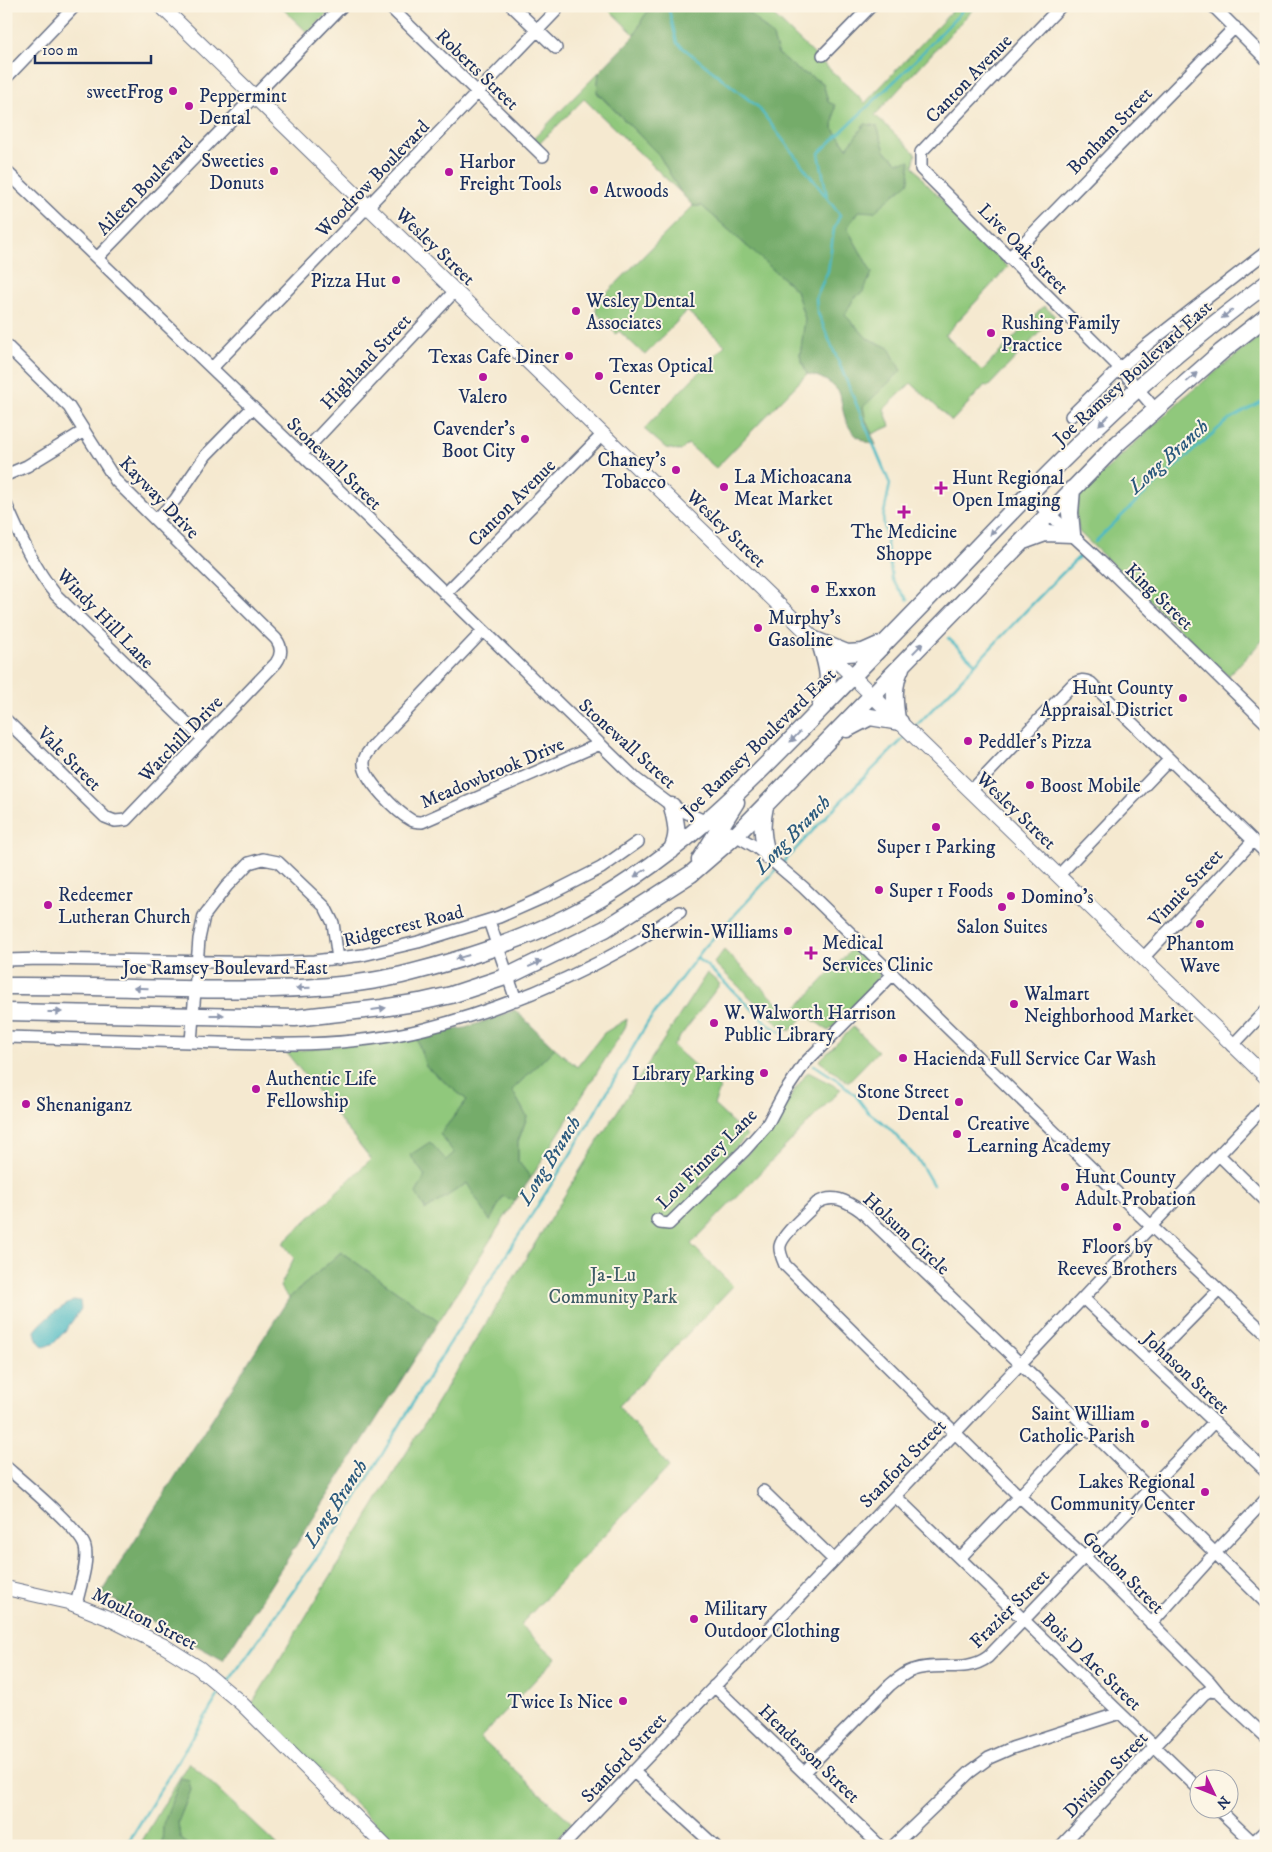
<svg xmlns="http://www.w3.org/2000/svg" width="1272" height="1852" font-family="'IM FELL DW Pica',serif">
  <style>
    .green { fill: #90c87b; stroke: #567c6c }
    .forest { fill: #74ac6b; stroke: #486e64 }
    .water { fill: #4cbac4; stroke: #347491 }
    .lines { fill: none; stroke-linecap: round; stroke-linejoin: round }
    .stream { stroke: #4cbac4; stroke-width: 2.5 }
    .minor-casing { stroke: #677086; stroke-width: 14 }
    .major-casing { stroke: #677086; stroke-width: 16 }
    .highway-casing { stroke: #677086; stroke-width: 19 }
    .minor { stroke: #fff; stroke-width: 11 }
    .major { stroke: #fff; stroke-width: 14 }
    .highway { stroke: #fff; stroke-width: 16 }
    .oneway { fill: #8d97ae }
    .poi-dot { fill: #b5179e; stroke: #fcf5e5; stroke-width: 2 }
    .labels { text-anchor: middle; stroke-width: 4; stroke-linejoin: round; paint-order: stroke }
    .street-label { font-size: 19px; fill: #1b2f5e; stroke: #fcf5e5 }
    .poi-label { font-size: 19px; fill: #1b2f5e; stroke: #fcf5e5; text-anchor: start }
    .park-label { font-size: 19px; fill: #3e5d67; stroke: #fcf5e5 }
    .water-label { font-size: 20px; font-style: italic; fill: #2a597d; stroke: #fcf5e5 }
  </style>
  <rect width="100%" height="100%" fill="#fcf5e5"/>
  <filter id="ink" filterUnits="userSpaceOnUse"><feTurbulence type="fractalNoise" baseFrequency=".02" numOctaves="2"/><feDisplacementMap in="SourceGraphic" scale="10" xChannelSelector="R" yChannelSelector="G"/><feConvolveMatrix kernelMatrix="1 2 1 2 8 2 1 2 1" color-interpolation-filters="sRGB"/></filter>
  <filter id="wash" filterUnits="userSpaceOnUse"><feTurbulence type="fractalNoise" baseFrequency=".0096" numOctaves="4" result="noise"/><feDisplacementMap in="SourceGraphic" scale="20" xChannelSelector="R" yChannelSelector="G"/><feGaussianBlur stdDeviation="1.12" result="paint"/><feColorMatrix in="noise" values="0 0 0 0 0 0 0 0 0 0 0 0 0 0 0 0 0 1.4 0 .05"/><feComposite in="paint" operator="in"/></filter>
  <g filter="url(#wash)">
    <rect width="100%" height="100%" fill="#f5e9d0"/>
    <!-- green -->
    <path class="green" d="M280 6H335L308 33Z
      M608 6H652L643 18 635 35 607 8Z
      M738 6H780L773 15 865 103 957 6H976L875 115 916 154 913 165 925 182 1008 267 945 335 982 371 1044 306 1055 316 988 387 985 385 952 421 911 383 884 409 890 426 872 434 866 421 863 407 889 348 867 338 845 315 854 298 872 273 847 228 858 211 898 162 885 151 877 126 865 124 847 148 833 128 835 106 828 102 823 83 798 70 778 54 773 37 752 15Z
      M599 72 597 93 659 155 681 193 584 99 538 145 532 140Z
      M693 206H702L796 290 805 319 800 356 807 374 716 468 688 444 681 451 666 448 644 429 725 345 687 311 645 355 619 331 616 334 596 312 597 303Z
      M1266 331V637L1228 676 1079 532 1076 513 1081 493 1182 399Z
      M853 948 878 971 880 975 878 979 829 1031 806 1015 790 1031 777 1023 714 963 724 950 790 1015Z
      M707 973 720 984 673 1046 720 1088 714 1105 747 1136 699 1185 711 1192 773 1127 796 1088 808 1072 841 1089 691 1244 733 1286 619 1406 669 1467 520 1625 556 1658 480 1738 572 1823 550 1846H399L252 1704 598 1141Z
      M627 1019 626 1026 531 1178 518 1161V1142L527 1117 512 1090 555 1048 577 1067 604 1033Z
      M853 1027 878 1051 848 1082 819 1061Z
      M416 1036 426 1067 467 1100 440 1134 455 1153 425 1176V1210L467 1183 490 1220 503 1196 515 1201 439 1321 341 1252 289 1298 280 1287 294 1258 283 1243 371 1159 286 1052Z
      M189 1762 278 1846H190L180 1838 178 1822 191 1789 163 1824 162 1846H139Z"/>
    <!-- forest -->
    <path class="forest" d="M652 6H738L752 15 773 37 778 54 798 70 823 83 828 102 835 105 833 128 847 148 865 124 877 126 885 151 898 162 910 161 909 182 874 212 858 211 847 228 872 273 863 292 854 298 845 315 867 338 889 348 901 371 863 407 866 421 876 445C854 440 846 427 842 406 841 402 841 394 838 391 830 381 819 376 807 374L800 356 805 319 796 290 702 206H693L681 193 659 155 597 92 599 72 635 35 643 18Z
      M515 1010 555 1048 512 1090 527 1117 518 1141V1161L531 1178 515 1201 503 1196 490 1221 467 1183 426 1210 416 1193 425 1176 410 1155 430 1142 446 1160 454 1153 440 1134 467 1100 426 1067 416 1036 465 1028Z
      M341 1252 439 1321 223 1660 101 1593 289 1298Z
      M181 1778 189 1780 191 1790 178 1822 180 1838 190 1846H162L163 1824Z"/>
    <!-- water -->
    <path class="water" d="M75 1300 80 1301 81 1309 65 1331 54 1343 44 1347C38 1342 36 1338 35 1331 45 1317 60 1308 75 1300Z"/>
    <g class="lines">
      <!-- stream -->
      <path class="stream" d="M668 6 677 43 758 107 840 215 834 229 828 271 816 297 817 311 890 484 883 518 892 579 908 600
        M827 197 819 153 903 73 967 6
        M1095 542 1139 499 1228 420 1266 399
        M948 638 976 664
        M913 729C970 672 1023 611 1081 555
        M781 865 833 809 906 736
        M696 958 706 965 769 1025 781 1032
        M814 1065 839 1081 856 1096 868 1112 886 1125 919 1161 933 1185
        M226 1685 338 1528 434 1368 570 1155 648 1022 704 948 777 869
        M126 1846 221 1691"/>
    </g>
  </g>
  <g filter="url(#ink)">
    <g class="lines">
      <!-- minor casing -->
      <g class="minor-casing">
        <path id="minor" d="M389 6 543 156
          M512 6 556 48
          M1061 6 921 152V169L1120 368 1155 409
          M1213 6 1266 59
          M823 55 871 6
          M6 78 75 6
          M6 171 367 517 636 779 672 806 711 824
          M97 258 342 6
          M1009 258 1235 27
          M6 345 69 407 116 481 276 639C282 647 282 655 276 663L126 820 115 821 105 817 6 720
          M212 368 556 11
          M1071 416 1120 368 1148 344 1266 252
          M301 455 455 291
          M6 475 27 466 84 431
          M1029 495 1096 557 1266 723
          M6 504C20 536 34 568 56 595L203 739
          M156 520 175 500 206 455 252 408
          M445 594 603 434
          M483 631 375 744C370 750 363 756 364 764 364 780 397 812 411 820 414 822 418 822 422 822L600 744
          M971 791 1073 684C1081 680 1083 679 1091 683L1266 853
          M730 832 756 847 803 887 1152 1227 1266 1334
          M1058 876 1169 760
          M489 921 516 1000
          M1143 958 1253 841
          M6 960 41 959 270 963 314 961 363 955 418 942 499 917 542 898 601 868 638 842
          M6 1037C68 1039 130 1040 191 1042 268 1045 349 1048 424 1029 495 1011 563 983 627 947 645 937 662 923 680 912
          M191 1042 199 939 204 916 226 887 249 863 263 859 278 862 325 907 333 923 338 959
          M1232 1046 1266 1010
          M1219 1155 1266 1201
          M657 1220 660 1223 669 1224 744 1151 767 1125 783 1095 804 1064 893 974
          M1083 1298 1266 1471
          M1149 1361 1219 1290
          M6 1467C22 1481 81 1530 85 1547 89 1562 79 1590 76 1605
          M763 1491 834 1560
          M895 1496 1200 1790
          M960 1558 1086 1427
          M1266 1603 1100 1440 861 1211C847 1201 833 1193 817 1203 808 1213 782 1234 780 1246 779 1252 783 1260 785 1265L1019 1496 1085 1557 1209 1681 1218 1692 1266 1737
          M1151 1624 1215 1553 1266 1499
          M714 1686 880 1846
          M633 1771 715 1846
          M804 1772 890 1685C897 1679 904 1673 913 1670 938 1661 965 1674 988 1657L1214 1422
          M1219 1810 1257 1846
          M563 1846 1266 1105
          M893 1846 970 1772 989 1758 1012 1748 1120 1713
          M1061 1846 1204 1694 1209 1691 1218 1692
          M1249 1846 1266 1830"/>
      </g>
      <!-- major casing -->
      <g class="major-casing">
        <path id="major" d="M161 6 1266 1077
          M6 1588 68 1602 108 1618 164 1646 199 1668 241 1703 385 1846"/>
      </g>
      <!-- highway casing -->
      <g class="highway-casing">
        <path id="highway" d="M1026 540 1045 533 1072 534 1070 513 1072 489
          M815 640 847 653 863 652 881 644
          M821 704C832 682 828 669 821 646
          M897 719C894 700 893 685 901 668
          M847 729 870 717 900 722
          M765 806C761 824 762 838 768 856
          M671 851C680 834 676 824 672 806
          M700 860 736 802
          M6 986C95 985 184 992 273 989 317 988 359 985 402 975 458 961 515 943 567 917 668 866 742 791 820 710 860 668 901 627 942 584 1005 518 1068 452 1136 390 1177 353 1221 318 1266 284
          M6 1012 295 1018 382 1008 420 1002 451 995 508 976 605 929 691 874 736 835 1118 443 1221 352 1266 317"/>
      </g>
      <!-- minor -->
      <use href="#minor" class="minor"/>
      <!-- major -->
      <use href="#major" class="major"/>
      <!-- highway -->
      <use href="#highway" class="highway"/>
    </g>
    <!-- one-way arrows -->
    <defs><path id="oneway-solid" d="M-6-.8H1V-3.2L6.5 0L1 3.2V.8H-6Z" transform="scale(1.25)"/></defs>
    <g class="oneway">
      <use href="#oneway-solid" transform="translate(1227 314) rotate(141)"/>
      <use href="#oneway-solid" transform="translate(1192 377) rotate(-41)"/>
      <use href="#oneway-solid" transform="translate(1104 420) rotate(136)"/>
      <use href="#oneway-solid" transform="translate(995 530) rotate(134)"/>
      <use href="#oneway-solid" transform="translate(918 648) rotate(-46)"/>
      <use href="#oneway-solid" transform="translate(795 737) rotate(134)"/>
      <use href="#oneway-solid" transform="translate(640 873) rotate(146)"/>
      <use href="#oneway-solid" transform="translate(462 957) rotate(164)"/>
      <use href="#oneway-solid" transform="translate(535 964) rotate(-25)"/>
      <use href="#oneway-solid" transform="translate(141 988) rotate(-178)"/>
      <use href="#oneway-solid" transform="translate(303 988) rotate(178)"/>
      <use href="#oneway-solid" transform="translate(379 1009) rotate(-8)"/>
      <use href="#oneway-solid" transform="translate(55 1012)"/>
      <use href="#oneway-solid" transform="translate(217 1015)"/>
    </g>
  </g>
  <!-- markers -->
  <g class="poi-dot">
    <circle cx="173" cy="91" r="5"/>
    <circle cx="189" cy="106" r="5"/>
    <circle cx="274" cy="171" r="5"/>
    <circle cx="449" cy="172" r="5"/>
    <circle cx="594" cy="190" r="5"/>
    <circle cx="396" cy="280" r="5"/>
    <circle cx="576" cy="311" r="5"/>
    <circle cx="991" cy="333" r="5"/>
    <circle cx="569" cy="356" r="5"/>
    <circle cx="599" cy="376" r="5"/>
    <circle cx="483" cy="377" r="5"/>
    <circle cx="525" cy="439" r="5"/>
    <circle cx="676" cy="470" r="5"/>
    <circle cx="724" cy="487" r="5"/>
    <path d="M938.5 480.5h5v5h5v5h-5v5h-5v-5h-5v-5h5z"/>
    <path d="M901.5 504.5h5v5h5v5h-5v5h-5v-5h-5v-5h5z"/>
    <circle cx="815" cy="589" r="5"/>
    <circle cx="758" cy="628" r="5"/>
    <circle cx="1183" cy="698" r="5"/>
    <circle cx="968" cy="741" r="5"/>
    <circle cx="1030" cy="785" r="5"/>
    <circle cx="936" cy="827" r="5"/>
    <circle cx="879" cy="890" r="5"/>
    <circle cx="1011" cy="896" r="5"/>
    <circle cx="48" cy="905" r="5"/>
    <circle cx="1002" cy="907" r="5"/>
    <circle cx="1200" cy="924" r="5"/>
    <circle cx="788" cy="931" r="5"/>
    <path d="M808.5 945.5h5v5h5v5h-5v5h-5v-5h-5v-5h5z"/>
    <circle cx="1014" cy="1004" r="5"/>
    <circle cx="714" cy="1023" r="5"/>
    <circle cx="903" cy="1058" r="5"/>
    <circle cx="764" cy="1073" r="5"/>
    <circle cx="256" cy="1089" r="5"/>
    <circle cx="959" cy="1102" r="5"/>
    <circle cx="26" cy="1104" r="5"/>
    <circle cx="957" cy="1134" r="5"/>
    <circle cx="1065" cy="1187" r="5"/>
    <circle cx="1117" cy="1227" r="5"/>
    <circle cx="1145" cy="1424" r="5"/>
    <circle cx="1205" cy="1492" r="5"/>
    <circle cx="694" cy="1619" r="5"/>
    <circle cx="623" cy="1701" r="5"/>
  </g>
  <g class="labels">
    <!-- street labels -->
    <g class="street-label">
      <text transform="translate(478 69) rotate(44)" y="7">Roberts Street</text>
      <text transform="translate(968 78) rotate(-46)" y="7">Canton Avenue</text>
      <text transform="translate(1109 130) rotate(-46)" y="7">Bonham Street</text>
      <text transform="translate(372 178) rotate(-46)" y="7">Woodrow Boulevard</text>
      <text transform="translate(144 185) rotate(-46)" y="7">Aileen Boulevard</text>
      <text transform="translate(436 246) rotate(44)" y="7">Wesley Street</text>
      <text transform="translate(1024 248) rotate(45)" y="7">Live Oak Street</text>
      <text transform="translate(365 361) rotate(-47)" y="7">Highland Street</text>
      <text transform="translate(1132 372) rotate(-42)" y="7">Joe Ramsey Boulevard East</text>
      <text transform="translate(335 463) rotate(44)" y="7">Stonewall Street</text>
      <text transform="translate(160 497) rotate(46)" y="7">Kayway Drive</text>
      <text transform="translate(511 502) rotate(-45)" y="7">Canton Avenue</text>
      <text transform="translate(727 528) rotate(44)" y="7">Wesley Street</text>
      <text transform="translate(1160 596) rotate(44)" y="7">King Street</text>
      <text transform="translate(106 618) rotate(46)" y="7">Windy Hill Lane</text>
      <text transform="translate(180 738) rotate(-46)" y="7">Watchill Drive</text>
      <text transform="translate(758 742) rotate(-44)" y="7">Joe Ramsey Boulevard East</text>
      <text transform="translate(628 743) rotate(42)" y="7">Stonewall Street</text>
      <text transform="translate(70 758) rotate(45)" y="7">Vale Street</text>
      <text transform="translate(492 772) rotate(-23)" y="7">Meadowbrook Drive</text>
      <text transform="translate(1017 810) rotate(44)" y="7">Wesley Street</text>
      <text transform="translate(1185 887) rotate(-47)" y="7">Vinnie Street</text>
      <text transform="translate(403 925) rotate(-14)" y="7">Ridgecrest Road</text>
      <text x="225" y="974">Joe Ramsey Boulevard East</text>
      <text transform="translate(706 1158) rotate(-45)" y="7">Lou Finney Lane</text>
      <text transform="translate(907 1233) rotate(43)" y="7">Holsum Circle</text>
      <text transform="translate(1187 1372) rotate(43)" y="7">Johnson Street</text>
      <text transform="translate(902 1463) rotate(-46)" y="7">Stanford Street</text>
      <text transform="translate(1124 1572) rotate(45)" y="7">Gordon Street</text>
      <text transform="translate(1009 1608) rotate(-45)" y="7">Frazier Street</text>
      <text transform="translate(145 1618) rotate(27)" y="7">Moulton Street</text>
      <text transform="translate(1092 1661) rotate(44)" y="7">Bois D Arc Street</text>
      <text transform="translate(810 1753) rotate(44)" y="7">Henderson Street</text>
      <text transform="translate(623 1757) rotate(-47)" y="7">Stanford Street</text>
      <text transform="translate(1105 1774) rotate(-46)" y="7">Division Street</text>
    </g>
    <!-- poi labels -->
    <g class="poi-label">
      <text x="163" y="98" text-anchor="end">sweetFrog</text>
      <text x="199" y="102">Peppermint<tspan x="199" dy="22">Dental</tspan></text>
      <text x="264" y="167" text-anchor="end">Sweeties<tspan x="264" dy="22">Donuts</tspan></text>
      <text x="459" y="168">Harbor<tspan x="459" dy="22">Freight Tools</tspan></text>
      <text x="604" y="197">Atwoods</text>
      <text x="386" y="287" text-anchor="end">Pizza Hut</text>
      <text x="586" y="307">Wesley Dental<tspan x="586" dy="22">Associates</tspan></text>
      <text x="1001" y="329">Rushing Family<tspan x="1001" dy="22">Practice</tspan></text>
      <text x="559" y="363" text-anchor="end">Texas Cafe Diner</text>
      <text x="609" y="372">Texas Optical<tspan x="609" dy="22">Center</tspan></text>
      <text x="483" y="403" text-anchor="middle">Valero</text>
      <text x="515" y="435" text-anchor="end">Cavender's<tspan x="515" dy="22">Boot City</tspan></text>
      <text x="666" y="466" text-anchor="end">Chaney's<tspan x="666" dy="22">Tobacco</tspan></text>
      <text x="734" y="483">La Michoacana<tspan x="734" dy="22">Meat Market</tspan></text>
      <text x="952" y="484">Hunt Regional<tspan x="952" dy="22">Open Imaging</tspan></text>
      <text x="904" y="538" text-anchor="middle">The Medicine<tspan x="904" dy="22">Shoppe</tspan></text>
      <text x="825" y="596">Exxon</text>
      <text x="768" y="624">Murphy's<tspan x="768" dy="22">Gasoline</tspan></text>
      <text x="1173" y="694" text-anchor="end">Hunt County<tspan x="1173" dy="22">Appraisal District</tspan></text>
      <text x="978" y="748">Peddler's Pizza</text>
      <text x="1040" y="792">Boost Mobile</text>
      <text x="936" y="853" text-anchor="middle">Super 1 Parking</text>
      <text x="889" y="897">Super 1 Foods</text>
      <text x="58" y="901">Redeemer<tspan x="58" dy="22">Lutheran Church</tspan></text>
      <text x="1021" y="903">Domino's</text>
      <text x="1002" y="933" text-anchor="middle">Salon Suites</text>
      <text x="778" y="938" text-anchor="end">Sherwin-Williams</text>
      <text x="822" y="949">Medical<tspan x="822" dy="22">Services Clinic</tspan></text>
      <text x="1200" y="950" text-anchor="middle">Phantom<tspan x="1200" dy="22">Wave</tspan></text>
      <text x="1024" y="1000">Walmart<tspan x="1024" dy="22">Neighborhood Market</tspan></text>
      <text x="724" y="1019">W. Walworth Harrison<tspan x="724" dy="22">Public Library</tspan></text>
      <text x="913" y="1065">Hacienda Full Service Car Wash</text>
      <text x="754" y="1080" text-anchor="end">Library Parking</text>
      <text x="266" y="1085">Authentic Life<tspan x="266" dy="22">Fellowship</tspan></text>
      <text x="949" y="1098" text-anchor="end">Stone Street<tspan x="949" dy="22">Dental</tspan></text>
      <text x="36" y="1111">Shenaniganz</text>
      <text x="967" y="1130">Creative<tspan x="967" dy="22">Learning Academy</tspan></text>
      <text x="1075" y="1183">Hunt County<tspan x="1075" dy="22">Adult Probation</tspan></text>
      <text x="1117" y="1253" text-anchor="middle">Floors by<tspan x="1117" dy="22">Reeves Brothers</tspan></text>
      <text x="1135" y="1420" text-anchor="end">Saint William<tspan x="1135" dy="22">Catholic Parish</tspan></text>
      <text x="1195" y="1488" text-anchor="end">Lakes Regional<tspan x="1195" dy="22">Community Center</tspan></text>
      <text x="704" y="1615">Military<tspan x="704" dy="22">Outdoor Clothing</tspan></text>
      <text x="613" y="1708" text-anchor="end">Twice Is Nice</text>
    </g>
    <!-- park labels -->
    <g class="park-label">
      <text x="613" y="1281">Ja-Lu<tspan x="613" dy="22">Community Park</tspan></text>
    </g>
    <!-- water labels -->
    <g class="water-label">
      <text transform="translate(1168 456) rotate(-42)" y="7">Long Branch</text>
      <text transform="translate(792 834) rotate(-46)" y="7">Long Branch</text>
      <text transform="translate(549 1160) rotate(-58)" y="7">Long Branch</text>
      <text transform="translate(335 1503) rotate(-57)" y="7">Long Branch</text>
    </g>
  </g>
  <!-- margin -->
  <rect width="1272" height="1852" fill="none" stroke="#fcf5e5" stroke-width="25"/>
  <!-- north arrow -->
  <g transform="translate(1214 1794) rotate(133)"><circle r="24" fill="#fcf5e5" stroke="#a2a6af"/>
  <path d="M0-4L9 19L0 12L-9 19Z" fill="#b5179e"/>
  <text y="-8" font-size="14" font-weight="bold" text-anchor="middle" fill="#1b2f5e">N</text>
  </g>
  <!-- scale -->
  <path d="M35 55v8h116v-8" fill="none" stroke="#1b2f5e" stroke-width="2.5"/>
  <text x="42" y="55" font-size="15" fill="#1b2f5e" stroke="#fcf5e5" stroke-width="4" paint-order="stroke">100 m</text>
</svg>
